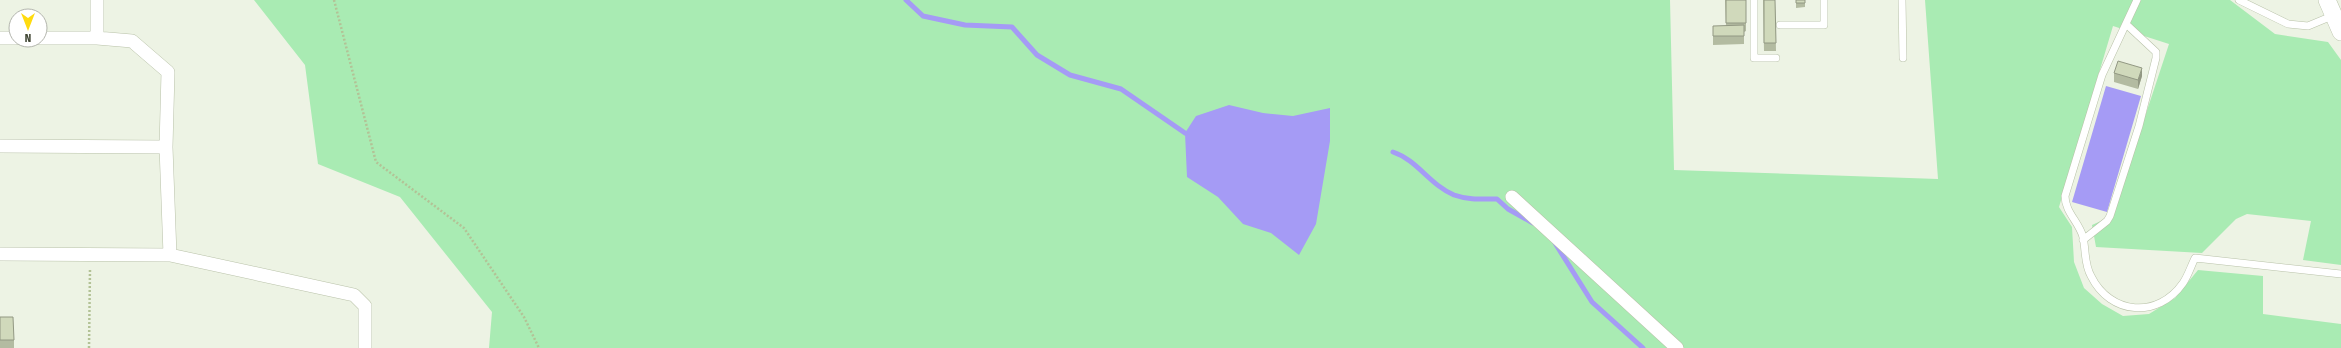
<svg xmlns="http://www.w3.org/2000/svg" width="2341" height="348" font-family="'Fira Sans Condensed',sans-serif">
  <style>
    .green { fill: #a9ebb3 }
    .water { fill: #a59bf5 }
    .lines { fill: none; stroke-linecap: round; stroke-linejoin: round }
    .stream { stroke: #a59bf5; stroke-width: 5 }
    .service-casing { stroke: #b9c2a9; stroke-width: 8 }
    .minor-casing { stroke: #b9c2a9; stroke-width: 14 }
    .tertiary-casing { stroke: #b9c2a9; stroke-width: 18 }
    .path { stroke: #b3c296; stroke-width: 2.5; stroke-dasharray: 2 2; stroke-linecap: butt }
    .service { stroke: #fff; stroke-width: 7 }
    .minor { stroke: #fff; stroke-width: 13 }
    .tertiary { stroke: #fff; stroke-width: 17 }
    .wall { fill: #b3bba1 }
    .shaded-wall { fill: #929883 }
    .building { fill: #d0d9bb; stroke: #929883 }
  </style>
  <rect width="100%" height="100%" fill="#edf3e4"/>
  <!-- green -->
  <path class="green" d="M254 0H1670L1674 170 1938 179 1925 0H2230L2275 34 2328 42 2341 60V265L2303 260 2311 221 2247 214 2236 219 2202 253 2096 247 2092 225 2112 216 2169 44 2113 26 2059 207 2072 227 2074 262 2084 288 2102 304 2123 316 2149 314 2175 298 2198 270 2263 276V314L2341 324V348H489L492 312 400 197 318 164 305 65Z"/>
  <!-- water -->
  <path class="water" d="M2106 86 2141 96 2107 212 2072 202Z
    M1229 105 1263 113 1293 116 1330 108V141L1316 224 1299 255 1271 233 1243 224 1218 197 1187 177 1185 133 1196 116Z"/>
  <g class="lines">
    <!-- stream -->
    <path class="stream" d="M906 0 923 16 965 25 1012 27 1037 55 1070 75 1121 89 1185 133
      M1393 152C1417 160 1430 185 1454 195 1468 200 1482 199 1497 199L1508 209 1533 223
      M1555 243 1592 302 1643 348"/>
    <!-- service casing -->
    <g class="service-casing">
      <path id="service" d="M1754 0V58H1776
        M1902 0 1903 58
        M2137 0 2102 75 2065 196C2065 212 2079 222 2083 237 2086 250 2084 264 2091 276 2110 315 2158 319 2183 283 2188 276 2191 266 2195 258L2341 274
        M2239 0 2288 24 2308 26 2332 16
        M1780 25H1824V0
        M2083 240 2107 221 2110 216 2139 126 2156 58V52L2126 24"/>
    </g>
    <!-- minor casing -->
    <g class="minor-casing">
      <path id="minor" d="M0 38H16
        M40 38H97L132 41 168 72 166 147 170 255
        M97 38V0
        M0 146 166 147
        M1512 197 1677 348
        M0 254 170 255 354 295 365 306V348"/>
    </g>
    <!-- tertiary casing -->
    <g class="tertiary-casing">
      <path id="tertiary" d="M2327 0 2341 32"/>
    </g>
    <!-- path -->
    <path class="path" d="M334 0 376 162 464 228 524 317 539 348
      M89 348 90 269"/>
    <!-- service -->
    <use href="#service" class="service"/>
    <!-- minor -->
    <use href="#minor" class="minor"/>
    <!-- tertiary -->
    <use href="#tertiary" class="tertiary"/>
  </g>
  <!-- wall -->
  <path class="wall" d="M1725 0H1746V31L1744 32V44L1713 45V26H1726Z
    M1763 0H1775L1776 51H1764Z
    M1796 0H1805V7L1796 8Z
    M2114 73 2142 76 2138 89 2114 82Z
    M0 317 14 340V348H0Z"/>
  <!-- shaded-wall -->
  <path class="shaded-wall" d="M2142 68V76L2138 89V80Z"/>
  <!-- building -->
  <path class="building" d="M1726 0H1746V23H1726Z
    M1764 0H1775L1776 43H1764Z
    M1796 0H1805V3H1796Z
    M1744 25V36H1713V26Z
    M2118 61 2142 68 2138 80 2114 73Z
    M0 317H13L14 340H0Z"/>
  <!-- north arrow -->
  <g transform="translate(28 28) rotate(180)"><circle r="19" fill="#ffffff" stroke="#b3b5ad"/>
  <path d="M0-3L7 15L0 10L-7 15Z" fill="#ffdb0f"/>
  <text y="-6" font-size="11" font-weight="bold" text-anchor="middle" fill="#404633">N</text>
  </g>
</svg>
